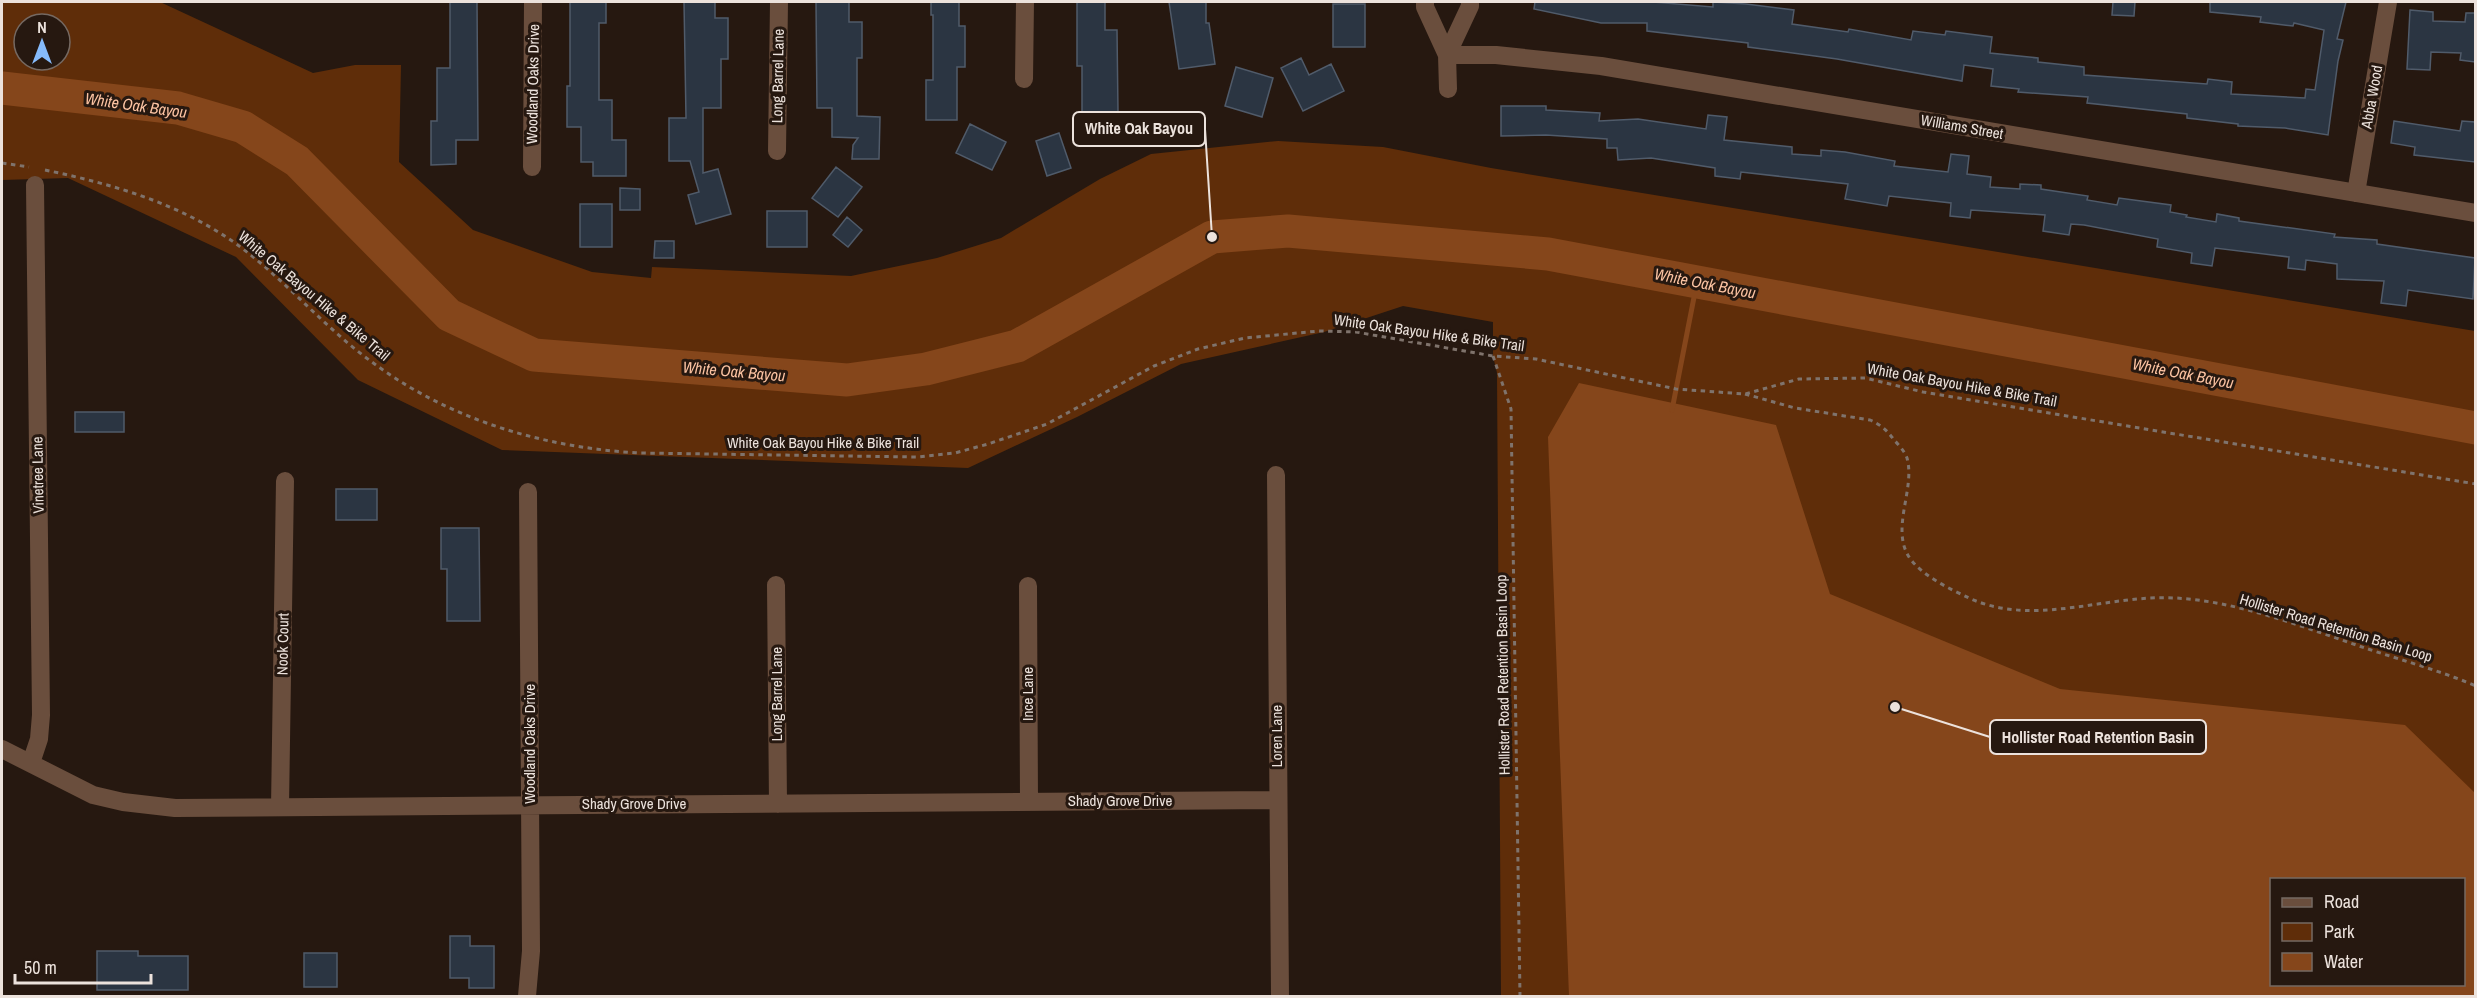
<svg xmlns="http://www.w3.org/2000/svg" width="2477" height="998" font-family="'Archivo Narrow',sans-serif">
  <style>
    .green { fill: #5f2d09; fill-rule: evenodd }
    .water { fill: #85461b; fill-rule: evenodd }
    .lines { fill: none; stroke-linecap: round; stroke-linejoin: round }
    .stream { stroke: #85461b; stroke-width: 5 }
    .river { stroke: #85461b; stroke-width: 33 }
    .building { fill: #2b3542; stroke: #505b6a; stroke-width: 1.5 }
    .path { stroke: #7f736c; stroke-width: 3; stroke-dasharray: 4.5 4.5; stroke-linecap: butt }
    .minor { stroke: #6a4e3d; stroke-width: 18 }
    .labels { text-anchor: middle; stroke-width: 6; stroke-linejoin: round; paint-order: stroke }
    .street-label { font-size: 15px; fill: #ece2dc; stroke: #261810 }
    .water-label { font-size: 16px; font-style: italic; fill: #fcc3a2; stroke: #261810 }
    .leader { fill: none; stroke: #ece2dc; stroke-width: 2 }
    .callout-dot { fill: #ece2dc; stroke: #261810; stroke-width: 2 }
    .callout { fill: #261810; stroke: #ece2dc; stroke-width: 2 }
    .callout-label { font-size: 16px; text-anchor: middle; font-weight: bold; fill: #ece2dc }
  </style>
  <rect width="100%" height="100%" fill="#261810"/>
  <!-- green -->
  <path class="green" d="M2 2H160L313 73 355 65H401L399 162 473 230 592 272 651 278 652 267 851 276 937 258 1001 238 1100 179 1151 154 1278 141 1383 147 1491 168 2475 331V996H1501L1497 373 1493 356V322L1403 306 1324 332 1181 364 1077 417 968 468 502 450 358 380 236 257 68 178 2 180ZM24 24H60V60H24ZM2272 880H2464V984H2272Z"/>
  <!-- water -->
  <path class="water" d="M1579 383 1776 425 1830 594 2060 689 2405 725 2475 793V996H1569L1548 437ZM2272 880H2464V984H2272Z"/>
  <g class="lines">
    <!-- stream -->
    <path class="stream" d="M1672 410 1697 282"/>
    <!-- river -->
    <path class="river" d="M2 88 178 108 243 127 297 161 449 315 534 355 847 380 926 369 1017 346 1212 237 1288 231 1548 254 2476 428"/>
  </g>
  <!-- building -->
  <path class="building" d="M450 2H477L478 140H456V164L431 165V121H437V68H450Z
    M570 2H606V23H599V100H612V140H626V176H593V162H581V127H567V86H570Z
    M684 2H715V18H728V59H721V108H703V173L718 169 731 214 696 224 688 195 699 192 690 161H669V118H686Z
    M816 2H849V22H862V58H857V116L880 117 879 159H852L853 145 858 138 832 137V108H817Z
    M931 2H959V26H965V67H957V120H926V80H933V15H931Z
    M1077 2H1105V30H1117L1118 112H1082V66H1077Z
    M1169 2H1206V23H1209L1215 64 1179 69Z
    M1535 2H1653L1713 7V2L1746 4 1794 10 1792 24 1848 32 1849 29 1911 40 1913 31 1945 35 1946 31 1992 37 1990 53 2038 58V62L2084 67V75L2207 84 2208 79 2232 82 2231 94 2305 98 2306 89 2315 90 2324 30 2294 23 2293 26 2260 22 2261 17 2210 12V2H2346L2337 39 2343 40 2338 61 2328 135 2285 128 2238 126V124L2187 118V114L2087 103 2088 97 2018 92 2019 89 1991 86 1993 69 1964 65 1962 81 1837 59 1748 47V43L1647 31V23H1601L1534 9Z
    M2113 2H2135L2134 16 2112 15Z
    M1333 4H1365V47H1333Z
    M2410 10 2433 12V21L2465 22 2466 13H2475V62L2460 60 2461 53 2431 52 2430 70 2407 69Z
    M1301 58 1309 75 1331 64 1344 91 1303 111 1281 68Z
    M1236 67 1273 78 1262 117 1225 106Z
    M1501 106H1546V110L1600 113 1599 121 1638 119 1706 129 1708 115 1727 117 1724 140 1792 147V154L1821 156V150L1845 152 1895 161 1894 166 1948 172 1951 154 1969 156 1967 174 1991 177 1990 187 2020 189V184L2041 185V189L2088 196 2087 200 2117 205 2119 198 2171 205 2170 212 2187 215 2186 217 2216 222 2217 214 2239 218V221L2335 234 2334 237 2377 240V244L2475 258 2473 299 2408 290 2406 306 2381 303 2384 281 2337 279V264L2306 260 2305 270 2288 268 2289 257 2215 248 2212 266 2191 263 2192 253 2157 247 2158 239 2084 225 2071 224 2069 235 2043 231 2045 215 1971 210 1970 218 1950 216 1951 203 1889 196 1887 206 1845 199 1848 184 1741 172 1740 179 1715 176V168L1651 158 1618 160 1617 148H1607V139L1546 135 1501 136Z
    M2394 121 2460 131 2462 121 2475 122V162L2414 155 2415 147 2391 143Z
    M970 124 1006 142 992 170 956 153Z
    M1059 133 1071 168 1047 176 1036 141Z
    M836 167 862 187 838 217 812 198Z
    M620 188 640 189V210H620Z
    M580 204H612V247H580Z
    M767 211H807V247H767Z
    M847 217 862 230 848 247 833 235Z
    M655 241H674V258H654Z
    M75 412H124V432H75Z
    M336 489H377V520H336Z
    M441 528H479L480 621H447V569H441Z
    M450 936H470V946H494V988H469V978H450Z
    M97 951H138V956H188V990H97Z
    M304 953H337V987H304Z"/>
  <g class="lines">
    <!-- path -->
    <path class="path" d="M2 163 29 167
      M45 170C112 184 178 203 235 243 285 279 325 329 376 365 453 421 546 448 640 453L917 457 955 453 988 444 1047 424 1154 366 1198 349 1245 338 1319 331 1356 332 1493 356 1536 359 1676 389 1745 394 1799 379 1865 378 1923 392 2476 484
      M1493 356 1511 409 1520 996
      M1745 394 1795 408 1870 420C1881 425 1887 430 1894 440 1899 445 1905 452 1907 458 1916 490 1888 532 1912 561 1925 577 1950 589 1969 598 2034 628 2107 594 2175 598 2239 601 2308 629 2368 649 2404 661 2441 671 2476 686"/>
    <!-- minor -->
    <path class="minor" d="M1425 2V7L1447 55 1448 89
      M1447 55H1496L1601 66 2476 213
      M1447 55 1470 6V2
      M1024 79 1025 2
      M777 151 779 2
      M532 167 533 2
      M2356 193 2388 2
      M1276 475 1280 996
      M776 585 778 804
      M1028 586 1029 802
      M2 749 93 795 123 802 175 808 1278 800
      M31 763 39 739 41 715 35 185
      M280 807 285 481
      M527 996 531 951 528 492"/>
  </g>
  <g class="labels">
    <!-- street labels -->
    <g class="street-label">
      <text transform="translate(778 76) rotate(-89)" y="5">Long Barrel Lane</text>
      <text transform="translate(533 84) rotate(-89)" y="5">Woodland Oaks Drive</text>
      <text transform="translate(2372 97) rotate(-80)" y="5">Abba Wood</text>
      <text transform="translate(1962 127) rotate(10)" y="5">Williams Street</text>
      <text transform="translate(314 296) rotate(40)" y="5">White Oak Bayou Hike &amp; Bike Trail</text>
      <text transform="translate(1429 333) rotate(8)" y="5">White Oak Bayou Hike &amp; Bike Trail</text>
      <text transform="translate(1962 385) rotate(10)" y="5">White Oak Bayou Hike &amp; Bike Trail</text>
      <text x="823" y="448">White Oak Bayou Hike &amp; Bike Trail</text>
      <text transform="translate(38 475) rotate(-91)" y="5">Vinetree Lane</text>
      <text transform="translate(2336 628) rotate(17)" y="5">Hollister Road Retention Basin Loop</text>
      <text transform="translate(283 644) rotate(-89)" y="5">Nook Court</text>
      <text transform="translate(1503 675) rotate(-91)" y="5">Hollister Road Retention Basin Loop</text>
      <text transform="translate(777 694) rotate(-90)" y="5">Long Barrel Lane</text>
      <text transform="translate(1028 694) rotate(-90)" y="5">Ince Lane</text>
      <text transform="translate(1277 736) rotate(-90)" y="5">Loren Lane</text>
      <text transform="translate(530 744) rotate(-90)" y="5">Woodland Oaks Drive</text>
      <text x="1120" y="806">Shady Grove Drive</text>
      <text x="634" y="809">Shady Grove Drive</text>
    </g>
    <!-- water labels -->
    <g class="water-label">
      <text transform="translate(136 105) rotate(8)" y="6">White Oak Bayou</text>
      <text transform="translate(1705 283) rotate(11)" y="6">White Oak Bayou</text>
      <text transform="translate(734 371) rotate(5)" y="6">White Oak Bayou</text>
      <text transform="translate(2183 373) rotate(11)" y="6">White Oak Bayou</text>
    </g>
  </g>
  <!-- callouts -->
  <path class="leader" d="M1212 237L1205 129M1895 707L1990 737"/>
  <g class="callout-dot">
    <circle cx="1212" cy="237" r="6"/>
    <circle cx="1895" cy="707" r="6"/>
  </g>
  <g class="callout">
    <rect x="1073" y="112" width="132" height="34" rx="6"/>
    <rect x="1990" y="720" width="216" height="34" rx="6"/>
  </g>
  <g class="callout-label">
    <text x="1139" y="134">White Oak Bayou</text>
    <text x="2098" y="743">Hollister Road Retention Basin</text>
  </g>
  <!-- border -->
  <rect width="2477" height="998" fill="none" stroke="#ece2dc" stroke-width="6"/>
  <!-- legend -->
  <rect x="2270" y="878" width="195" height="108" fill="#261810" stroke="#756962" stroke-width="1.5"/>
  <rect x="2282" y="898" width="30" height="9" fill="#6a4e3d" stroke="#756962" stroke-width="1.5"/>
  <text x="2324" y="908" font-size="18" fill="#ece2dc">Road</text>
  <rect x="2282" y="923" width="30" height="18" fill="#5f2d09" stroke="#756962" stroke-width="1.5"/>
  <text x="2324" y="938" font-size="18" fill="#ece2dc">Park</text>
  <rect x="2282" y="953" width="30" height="18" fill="#85461b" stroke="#756962" stroke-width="1.5"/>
  <text x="2324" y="968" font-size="18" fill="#ece2dc">Water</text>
  <!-- north arrow -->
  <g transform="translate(42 42)"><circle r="28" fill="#261810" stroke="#756962" stroke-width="1.5"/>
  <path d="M0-4.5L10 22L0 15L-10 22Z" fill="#86bbfb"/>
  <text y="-9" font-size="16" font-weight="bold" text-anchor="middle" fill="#ece2dc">N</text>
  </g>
  <!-- scale -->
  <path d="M15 974v9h136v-9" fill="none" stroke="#ece2dc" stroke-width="3"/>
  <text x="24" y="974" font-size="18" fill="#ece2dc" stroke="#261810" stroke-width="4.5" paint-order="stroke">50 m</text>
</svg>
